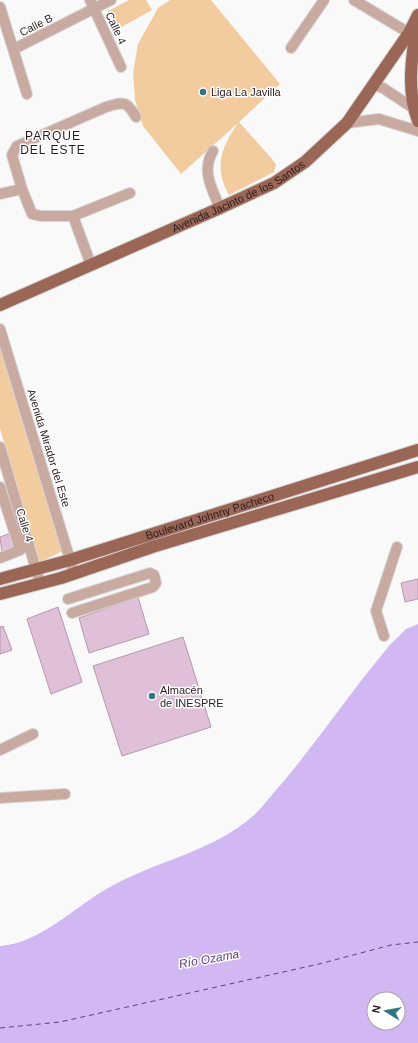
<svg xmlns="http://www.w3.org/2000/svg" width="418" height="1043" font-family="Arial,sans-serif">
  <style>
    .green { fill: #f2cb9f }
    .water { fill: #d1b8f2; fill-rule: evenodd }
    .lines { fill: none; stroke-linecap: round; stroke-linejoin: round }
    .ferry { stroke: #5f3e82; stroke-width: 1; stroke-dasharray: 5 4; stroke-linecap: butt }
    .building { fill: #e0c0d8; stroke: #b798ae }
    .minor-casing { stroke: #d8d5d6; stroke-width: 12 }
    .major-casing { stroke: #d8d5d6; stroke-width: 14 }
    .minor { stroke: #c8aaa0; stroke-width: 10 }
    .major { stroke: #9a6757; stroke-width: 12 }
    .poi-dot { fill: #307682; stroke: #fff; stroke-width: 1.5 }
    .labels { text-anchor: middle; stroke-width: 3; stroke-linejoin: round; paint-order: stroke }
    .street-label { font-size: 11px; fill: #2a1b1e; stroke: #fff }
    .poi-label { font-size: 11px; fill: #2a1b1e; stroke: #fff; text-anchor: start }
    .neighbourhood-label { font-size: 12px; letter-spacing: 1px; fill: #2a1b1e; stroke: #fff }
    .water-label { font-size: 12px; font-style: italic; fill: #5f3e82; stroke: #fff }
  </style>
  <rect width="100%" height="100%" fill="#f9f9f9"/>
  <!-- green -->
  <path class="green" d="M129 0H146L152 10 118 29 108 11Z
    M170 0H211L280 84 239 122 272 159 276 165 274 172 229 195C218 176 218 158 228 139 231 133 235 128 238 123L181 174 143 126 135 100 133 73 138 44 158 8Z
    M0 335 63 551 40 562 0 429Z"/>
  <!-- water -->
  <path class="water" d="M418 624V1043H0V946C41 943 74 907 108 888 155 861 212 852 253 816 264 806 273 793 283 782 320 738 352 690 389 646L406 629ZM374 999H398V1023H374Z"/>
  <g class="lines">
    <!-- ferry -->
    <path class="ferry" d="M0 1028 60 1022 319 964 391 945 418 942"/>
  </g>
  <!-- building -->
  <path class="building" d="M11 533 17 548 2 554 0 537Z
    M418 579V599L405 602 401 583Z
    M138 597 149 634 89 653 79 618Z
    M58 607 82 682 51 694 27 619Z
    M3 626 12 650 0 654V627Z
    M183 637 211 727 122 756 93 666Z"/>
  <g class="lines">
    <!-- minor casing -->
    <g class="minor-casing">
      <path id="minor" d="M90 0 121 67
        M354 0 409 33
        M0 7 27 94
        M291 48 324 0
        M14 49 111 0
        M374 85 383 88 413 108
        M347 123 379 119 418 131
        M213 151C201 171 212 189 220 208
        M22 189 12 155 17 146 106 107C124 102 126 100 136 117
        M0 194 22 189 32 214 41 216H73L91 265
        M73 216 130 193
        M0 329 74 573
        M0 447 40 583
        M0 487 20 550 0 558
        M68 599 150 573 154 575 156 583 153 587 72 613
        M384 636 376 611 397 547
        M0 750 33 734
        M0 798 65 794"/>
    </g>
    <!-- major casing -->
    <g class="major-casing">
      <g id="major">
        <path d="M417 23C412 56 406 89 418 121"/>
        <path id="s1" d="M0 305 220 208 274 183 305 162 347 123 409 33 418 15"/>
        <path id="s2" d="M0 579 70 560 418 450"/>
        <path d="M0 594 61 578 152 547 418 467"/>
      </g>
    </g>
    <!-- minor -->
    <use href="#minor" class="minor"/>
    <!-- major -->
    <use href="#major" class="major"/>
  </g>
  <!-- markers -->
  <g class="poi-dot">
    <circle cx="203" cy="92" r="4"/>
    <circle cx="152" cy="696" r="4"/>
  </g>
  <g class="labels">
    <!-- street labels -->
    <g class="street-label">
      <text transform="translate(36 25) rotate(-27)" y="4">Calle B</text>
      <text transform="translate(116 28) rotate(65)" y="4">Calle 4</text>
      <text dy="4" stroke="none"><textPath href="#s1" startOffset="262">Avenida Jacinto de los Santos</textPath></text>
      <text transform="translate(49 448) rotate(73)" y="4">Avenida Mirador del Este</text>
      <text dy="4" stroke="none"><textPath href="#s2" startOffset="219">Boulevard Johnny Pacheco</textPath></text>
      <text transform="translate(25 525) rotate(73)" y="4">Calle 4</text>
    </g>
    <!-- poi labels -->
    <g class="poi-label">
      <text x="211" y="96">Liga La Javilla</text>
      <text x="160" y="694">Almacén<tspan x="160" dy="13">de INESPRE</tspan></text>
    </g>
    <!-- neighbourhood labels -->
    <g class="neighbourhood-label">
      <text x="53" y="140">PARQUE<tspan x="53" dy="14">DEL ESTE</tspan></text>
    </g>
    <!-- water labels -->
    <g class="water-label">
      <text transform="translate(209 959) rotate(-10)" y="4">Río Ozama</text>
    </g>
  </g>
  <!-- north arrow -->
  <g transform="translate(386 1011) rotate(281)"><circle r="19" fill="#ffffff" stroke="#aaa4a5"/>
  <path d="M0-3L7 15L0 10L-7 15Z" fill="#307682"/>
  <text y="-6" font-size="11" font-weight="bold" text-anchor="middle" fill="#2a1b1e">N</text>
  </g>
</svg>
